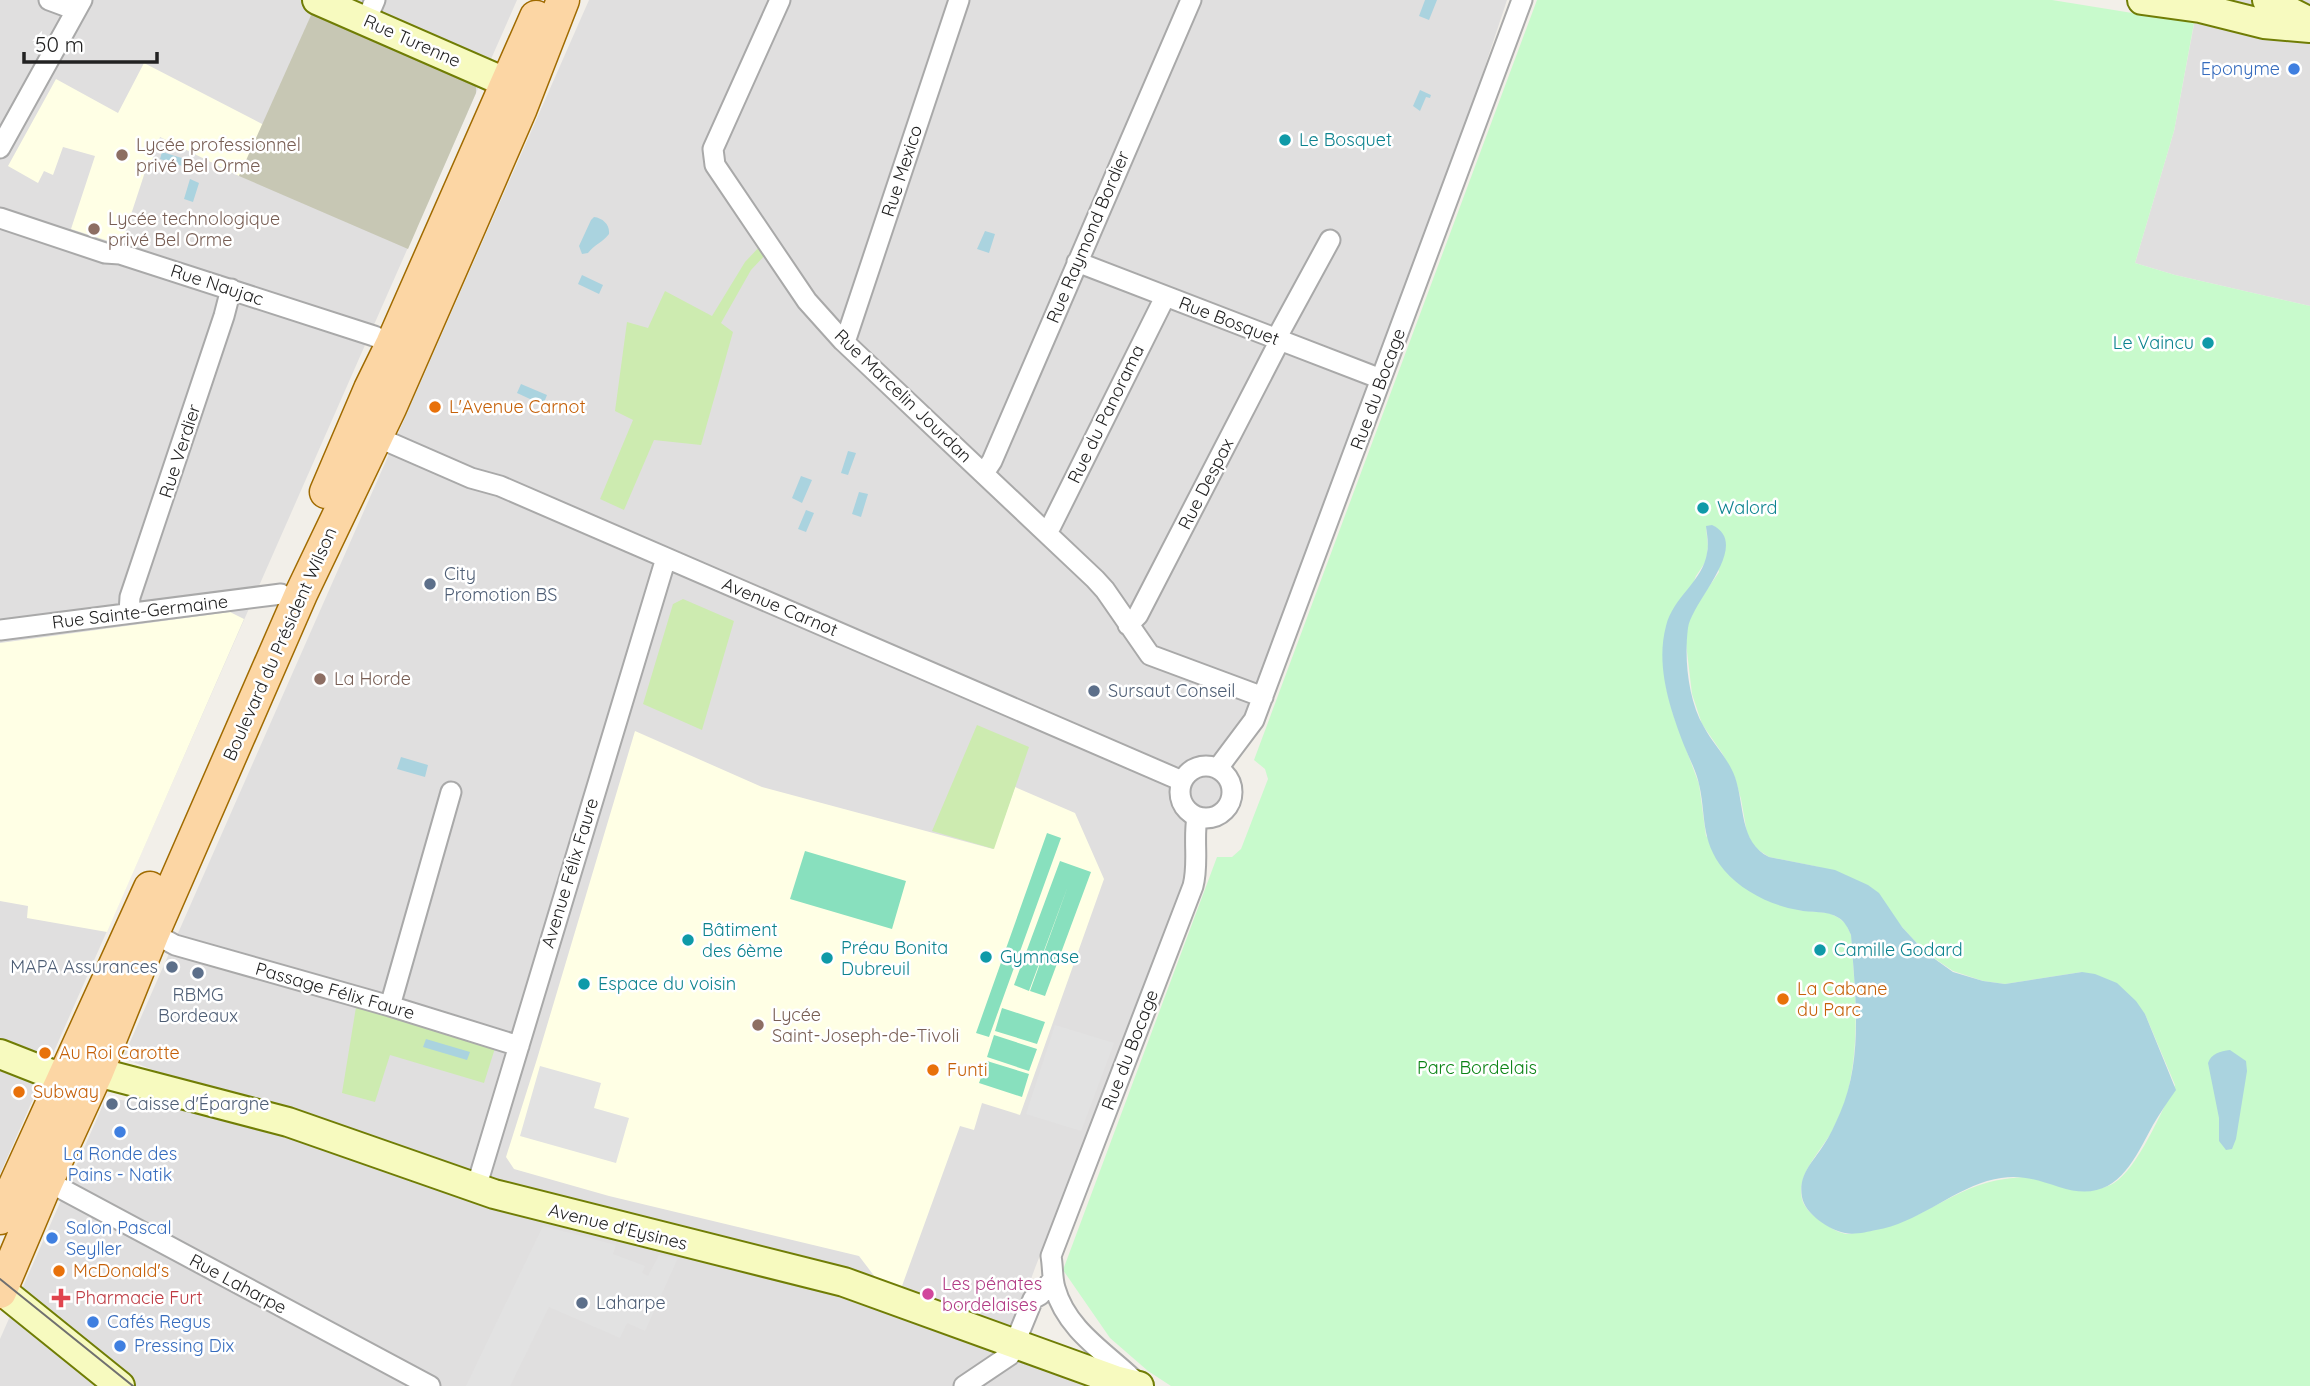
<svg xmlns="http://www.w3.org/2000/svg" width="2310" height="1386" font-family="Quicksand,sans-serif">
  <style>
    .residential { fill: #e0dfdf }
    .education { fill: #ffffe5 }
    .construction { fill: #c7c7b4 }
    .grass { fill: #cdebb0 }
    .park { fill: #c8facc; fill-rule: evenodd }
    .pitch { fill: #88e0be }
    .parking { fill: #e2e2e2 }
    .water { fill: #aad3df }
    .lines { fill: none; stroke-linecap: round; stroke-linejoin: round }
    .street-casing { stroke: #a9a9a9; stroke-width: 23 }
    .secondary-casing { stroke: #707d05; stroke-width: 32 }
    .primary-casing { stroke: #a06b00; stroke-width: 35 }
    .street { stroke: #fff; stroke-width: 19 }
    .secondary { stroke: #f7fabf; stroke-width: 28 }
    .primary { stroke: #fcd6a4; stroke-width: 32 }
    .tram { stroke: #707070; stroke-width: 2 }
    .shop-dot { fill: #3f7fe0; stroke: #fff; stroke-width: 2.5 }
    .culture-dot { fill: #0f9aa8; stroke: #fff; stroke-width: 2.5 }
    .education-dot { fill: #8d6e63; stroke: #fff; stroke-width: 2.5 }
    .food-dot { fill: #e8710a; stroke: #fff; stroke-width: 2.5 }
    .service-dot { fill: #5c6f8a; stroke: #fff; stroke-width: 2.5 }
    .hotel-dot { fill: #d1479c; stroke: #fff; stroke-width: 2.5 }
    .health-dot { fill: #e0444e; stroke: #fff; stroke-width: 2.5 }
    .labels { text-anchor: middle; stroke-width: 5; stroke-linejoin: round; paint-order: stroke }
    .street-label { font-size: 18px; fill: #222; stroke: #fff }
    .shop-label { font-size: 18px; fill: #366cbe; stroke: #fff; text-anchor: start }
    .culture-label { font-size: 18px; fill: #0d838f; stroke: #fff; text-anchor: start }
    .education-label { font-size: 18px; fill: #785e54; stroke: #fff; text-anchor: start }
    .food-label { font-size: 18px; fill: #c56008; stroke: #fff; text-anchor: start }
    .service-label { font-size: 18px; fill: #4e5e75; stroke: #fff; text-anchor: start }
    .park-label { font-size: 18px; fill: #0c8416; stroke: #fff }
    .hotel-label { font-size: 18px; fill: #b23c85; stroke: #fff; text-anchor: start }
    .health-label { font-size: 18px; fill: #be3a42; stroke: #fff; text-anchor: start }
  </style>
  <rect width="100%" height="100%" fill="#f2efe9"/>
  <!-- residential -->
  <path class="residential" d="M0 0H517L0 1174Z
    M589 0H1507L1381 380 1263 697 1200 848 1035 1268 1012 1332 1110 1386H0V1339L106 1098 283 1122 123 1058Z
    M2169 0H2310V306L2175 275 2135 263 2174 131 2194 24Z"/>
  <!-- education -->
  <path class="education" d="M144 63 264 125 239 176 160 137 149 169H146L144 175 121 245 71 229 95 156 63 147 53 175 44 171 38 183 8 166 56 79 118 113Z
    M230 612 244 619 107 932 27 918 28 906 0 901V643Z
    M635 731 762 787 993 849 1015 787 1075 813 1104 879 1020 1115 982 1103 974 1130 960 1126 902 1286 875 1277 859 1256 609 1196 514 1169 506 1157 537 1059Z"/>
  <!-- construction -->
  <path class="construction" d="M312 13 472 84 476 87V93L408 249 239 176Z"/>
  <!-- grass -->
  <path class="grass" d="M762 244 768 252 751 270 721 323 733 332 701 445 654 440 624 510 600 499 633 420 615 411 627 322 648 328 665 291 712 316 745 262Z
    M683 599 734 621 702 730 643 704 673 604Z
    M977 725 1029 747 994 849 932 831Z
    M357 1001 496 1045 484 1083 390 1055 375 1102 342 1093Z"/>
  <!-- park -->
  <path class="park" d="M1537 0H2052L2194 23 2174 131 2135 263 2175 275 2310 306V1386H1171L1148 1371 1110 1338 1063 1270 1217 857H1232L1241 849 1268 779 1265 769 1254 760ZM1706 527 1719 572 1693 610 1688 623 1686 643 1692 694 1702 724 1722 753 1735 778 1741 799 1747 833 1754 847 1769 857 1819 867 1902 927 1925 952 1953 971 1983 981 2005 984 2082 972 2145 1014 2175 1085C2161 1112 2138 1168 2114 1183 2088 1199 2054 1178 2026 1177 2019 1177 2012 1178 2005 1179 1955 1185 1918 1225 1867 1231 1861 1232 1852 1234 1846 1234 1836 1232 1826 1225 1818 1219 1811 1214 1804 1207 1802 1199 1796 1175 1820 1152 1831 1133 1837 1122 1842 1110 1846 1099 1861 1045 1855 990 1851 935L1846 924 1839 918 1829 913 1798 910 1706 836 1699 784 1673 714 1666 687 1663 660 1696 576 1706 561 1708 546Z"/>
  <!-- pitch -->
  <path class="pitch" d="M1047 833 1061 838 989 1037 976 1033Z
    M805 851 906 881 892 929 790 899Z
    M1060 861 1091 872 1045 996 1030 991 1068 886 1029 991 1014 985Z
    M1002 1008 1045 1022 1037 1044 995 1031Z
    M994 1035 1037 1049 1029 1071 987 1057Z
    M987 1061 1029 1074 1022 1097 979 1083Z"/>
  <!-- parking -->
  <path class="parking" d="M1055 1025 1114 1043 1081 1131 1026 1114Z
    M540 1066 601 1083 594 1108 629 1118 616 1163 520 1136Z
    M543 1226 616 1245 613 1254 645 1266 642 1273 648 1276 659 1255 678 1258 645 1331 627 1323 620 1338 549 1307 510 1386H466Z"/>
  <!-- water -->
  <path class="water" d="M1425 0H1437L1429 20 1419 16Z
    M1420 90 1431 95 1430 98 1426 97 1420 111 1413 106Z
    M162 152 185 159 182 166 160 159Z
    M190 179 199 183 193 202 184 199Z
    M594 217C603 218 610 225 609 234 603 242 594 245 588 253L582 254 579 246 591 220Z
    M985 231 995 234 989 253 977 249Z
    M582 275 603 285 599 294 578 284Z
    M521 384 547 395 543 405 517 393Z
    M848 451 856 453 848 475 841 473Z
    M801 476 812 480 802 503 792 498Z
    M859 492 868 494 861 517 852 514Z
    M806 510 814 513 806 532 798 529Z
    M1712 525C1753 544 1691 602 1688 628 1684 658 1688 700 1704 727 1713 744 1728 758 1735 777 1745 806 1739 842 1769 857L1835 870 1868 885 1879 893 1902 927 1925 952 1953 972 1983 981 2005 984 2082 972 2095 974 2117 983 2136 1001 2145 1014 2176 1090C2168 1101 2160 1113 2153 1125 2131 1166 2114 1205 2059 1187 2032 1178 2016 1173 1987 1181 1948 1193 1917 1223 1876 1230 1867 1232 1854 1235 1845 1233 1829 1230 1805 1214 1802 1197 1798 1175 1812 1163 1823 1146 1830 1136 1835 1124 1840 1113 1864 1058 1855 993 1851 935 1848 928 1845 922 1839 918 1827 910 1811 913 1798 910 1770 905 1742 891 1724 870 1699 839 1707 814 1698 780 1695 769 1690 760 1686 750 1671 712 1655 667 1666 626 1673 597 1703 581 1707 553 1709 544 1707 535 1706 526Z
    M401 757 428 765 425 777 397 769Z
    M426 1039 470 1052 467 1060 423 1047Z
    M2230 1050 2246 1061 2247 1071 2236 1139 2232 1149 2226 1150 2219 1141V1118L2208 1063C2211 1054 2220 1051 2230 1050Z"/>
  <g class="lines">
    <!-- street casing -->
    <g class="street-casing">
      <path id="street" d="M49 0 76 10
        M780 0 713 149 715 165 807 301 842 340 1095 579 1105 590 1150 655 1263 697
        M366 21 375 0
        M0 148 82 0
        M0 218 105 253 120 254 374 336 392 344
        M1077 262 1381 379
        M1276 339 1330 240
        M842 340 847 336 959 0
        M368 438 377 437 471 478 500 486 1182 781
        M984 473 992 461 1191 0
        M1046 531 1051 526 1165 297
        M129 613 130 597 224 316 231 289
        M1128 625 1138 615 1280 340
        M0 630 281 594
        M1180 792a26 26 0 1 1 52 0a26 26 0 1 1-52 0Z
        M1218 768 1254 720 1522 0
        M153 933 175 945 390 1006 519 1046
        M390 1006 451 792
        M47 1181 430 1386
        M476 1188 666 558
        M1139 1385C1110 1355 1067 1332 1055 1288 1052 1278 1053 1267 1051 1256L1193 886C1199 864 1193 840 1197 817
        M964 1386 1010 1355 1033 1299 1040 1295 1053 1279"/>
    </g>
    <!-- secondary casing -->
    <g class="secondary-casing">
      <path id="secondary" d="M317 0 507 83
        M2142 0 2200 8 2264 24 2310 28
        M2267 0 2310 22
        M0 1054 51 1074 97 1072 288 1122 494 1194 844 1282 1115 1380 1139 1386
        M2 1270 1 1290 120 1386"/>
    </g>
    <!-- primary casing -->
    <g class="primary-casing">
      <path id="primary" d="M326 492 370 389 392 344 536 17
        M0 1218 150 888
        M0 1292 47 1181 97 1072 153 933 301 594 390 408 468 230 521 108 563 0"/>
    </g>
    <!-- street -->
    <use href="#street" class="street"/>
    <!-- secondary -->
    <use href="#secondary" class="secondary"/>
    <!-- primary -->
    <use href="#primary" class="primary"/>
    <!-- tram -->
    <path class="tram" d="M0 1279 133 1386"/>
  </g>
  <!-- markers -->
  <g class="shop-dot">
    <circle cx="2294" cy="69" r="7"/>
    <circle cx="120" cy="1132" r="7"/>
    <circle cx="52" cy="1238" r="7"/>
    <circle cx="93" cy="1322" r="7"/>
    <circle cx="120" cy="1346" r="7"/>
  </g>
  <g class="culture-dot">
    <circle cx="1285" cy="140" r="7"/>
    <circle cx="2208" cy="343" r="7"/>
    <circle cx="1703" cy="508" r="7"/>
    <circle cx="688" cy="940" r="7"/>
    <circle cx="1820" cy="950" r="7"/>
    <circle cx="986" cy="957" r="7"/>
    <circle cx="827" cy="958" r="7"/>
    <circle cx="584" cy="984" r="7"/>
  </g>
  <g class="education-dot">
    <circle cx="122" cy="155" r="7"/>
    <circle cx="94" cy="229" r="7"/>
    <circle cx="320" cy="679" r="7"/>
    <circle cx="758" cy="1025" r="7"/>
  </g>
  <g class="food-dot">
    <circle cx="435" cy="407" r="7"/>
    <circle cx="1783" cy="999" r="7"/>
    <circle cx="45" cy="1053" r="7"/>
    <circle cx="933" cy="1070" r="7"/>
    <circle cx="19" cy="1092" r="7"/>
    <circle cx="59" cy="1271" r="7"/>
  </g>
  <g class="service-dot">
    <circle cx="430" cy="584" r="7"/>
    <circle cx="1094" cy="691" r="7"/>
    <circle cx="172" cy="967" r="7"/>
    <circle cx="198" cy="973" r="7"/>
    <circle cx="112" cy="1104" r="7"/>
    <circle cx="582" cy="1303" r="7"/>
  </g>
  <circle class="hotel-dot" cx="928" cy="1294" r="7"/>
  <path class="health-dot" d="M57.5 1287.5h7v7h7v7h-7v7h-7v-7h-7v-7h7z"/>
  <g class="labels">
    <!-- street labels -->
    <g class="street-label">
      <text transform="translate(412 41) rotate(24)" y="6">Rue Turenne</text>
      <text transform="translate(902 171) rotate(-72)" y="6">Rue Mexico</text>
      <text transform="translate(1088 237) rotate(-67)" y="6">Rue Raymond Bordier</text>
      <text transform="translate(217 285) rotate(18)" y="6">Rue Naujac</text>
      <text transform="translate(1229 321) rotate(21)" y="6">Rue Bosquet</text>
      <text transform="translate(1378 389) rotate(-70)" y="6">Rue du Bocage</text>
      <text transform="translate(903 396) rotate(44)" y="6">Rue Marcelin Jourdan</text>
      <text transform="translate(1106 414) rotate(-64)" y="6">Rue du Panorama</text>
      <text transform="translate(180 451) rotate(-72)" y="6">Rue Verdier</text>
      <text transform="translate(1206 484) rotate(-63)" y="6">Rue Despax</text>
      <text transform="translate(780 607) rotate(23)" y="6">Avenue Carnot</text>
      <text transform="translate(140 612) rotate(-7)" y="6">Rue Sainte-Germaine</text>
      <text transform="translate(280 644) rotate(-66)" y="6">Boulevard du Président Wilson</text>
      <text transform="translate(570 873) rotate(-73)" y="6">Avenue Félix Faure</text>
      <text transform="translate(335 991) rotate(16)" y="6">Passage Félix Faure</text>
      <text transform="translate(1130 1050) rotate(-69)" y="6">Rue du Bocage</text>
      <text transform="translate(618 1227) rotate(14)" y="6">Avenue d'Eysines</text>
      <text transform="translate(238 1284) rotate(28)" y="6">Rue Laharpe</text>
    </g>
    <!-- shop labels -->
    <g class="shop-label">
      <text x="2280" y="75" text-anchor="end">Eponyme</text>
      <text x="120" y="1160" text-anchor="middle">La Ronde des<tspan x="120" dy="21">Pains - Natik</tspan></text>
      <text x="66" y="1234">Salon Pascal<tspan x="66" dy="21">Seyller</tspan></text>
      <text x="107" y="1328">Cafés Regus</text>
      <text x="134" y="1352">Pressing Dix</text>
    </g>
    <!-- culture labels -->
    <g class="culture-label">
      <text x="1299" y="146">Le Bosquet</text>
      <text x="2194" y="349" text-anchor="end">Le Vaincu</text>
      <text x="1717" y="514">Walord</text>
      <text x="702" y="936">Bâtiment<tspan x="702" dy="21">des 6ème</tspan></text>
      <text x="841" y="954">Préau Bonita<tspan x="841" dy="21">Dubreuil</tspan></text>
      <text x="1834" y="956">Camille Godard</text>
      <text x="1000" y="963">Gymnase</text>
      <text x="598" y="990">Espace du voisin</text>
    </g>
    <!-- education labels -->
    <g class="education-label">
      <text x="136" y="151">Lycée professionnel<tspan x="136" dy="21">privé Bel Orme</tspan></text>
      <text x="108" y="225">Lycée technologique<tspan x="108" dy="21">privé Bel Orme</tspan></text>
      <text x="334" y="685">La Horde</text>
      <text x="772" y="1021">Lycée<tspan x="772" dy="21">Saint-Joseph-de-Tivoli</tspan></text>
    </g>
    <!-- food labels -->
    <g class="food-label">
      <text x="449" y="413">L'Avenue Carnot</text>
      <text x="1797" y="995">La Cabane<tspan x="1797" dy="21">du Parc</tspan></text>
      <text x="59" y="1059">Au Roi Carotte</text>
      <text x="947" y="1076">Funti</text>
      <text x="33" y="1098">Subway</text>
      <text x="73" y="1277">McDonald's</text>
    </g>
    <!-- service labels -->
    <g class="service-label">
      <text x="444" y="580">City<tspan x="444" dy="21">Promotion BS</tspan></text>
      <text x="1108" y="697">Sursaut Conseil</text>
      <text x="158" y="973" text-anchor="end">MAPA Assurances</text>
      <text x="198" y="1001" text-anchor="middle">RBMG<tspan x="198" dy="21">Bordeaux</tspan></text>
      <text x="126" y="1110">Caisse d'Épargne</text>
      <text x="596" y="1309">Laharpe</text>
    </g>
    <!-- park labels -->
    <g class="park-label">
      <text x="1477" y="1074">Parc Bordelais</text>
    </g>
    <!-- hotel labels -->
    <g class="hotel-label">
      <text x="942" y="1290">Les pénates<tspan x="942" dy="21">bordelaises</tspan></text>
    </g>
    <!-- health labels -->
    <g class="health-label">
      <text x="75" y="1304">Pharmacie Furt</text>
    </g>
  </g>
  <!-- scale -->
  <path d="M24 52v10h133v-10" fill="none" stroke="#222222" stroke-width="3.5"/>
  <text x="35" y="52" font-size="21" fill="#222222" stroke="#ffffff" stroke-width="5" paint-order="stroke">50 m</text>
</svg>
